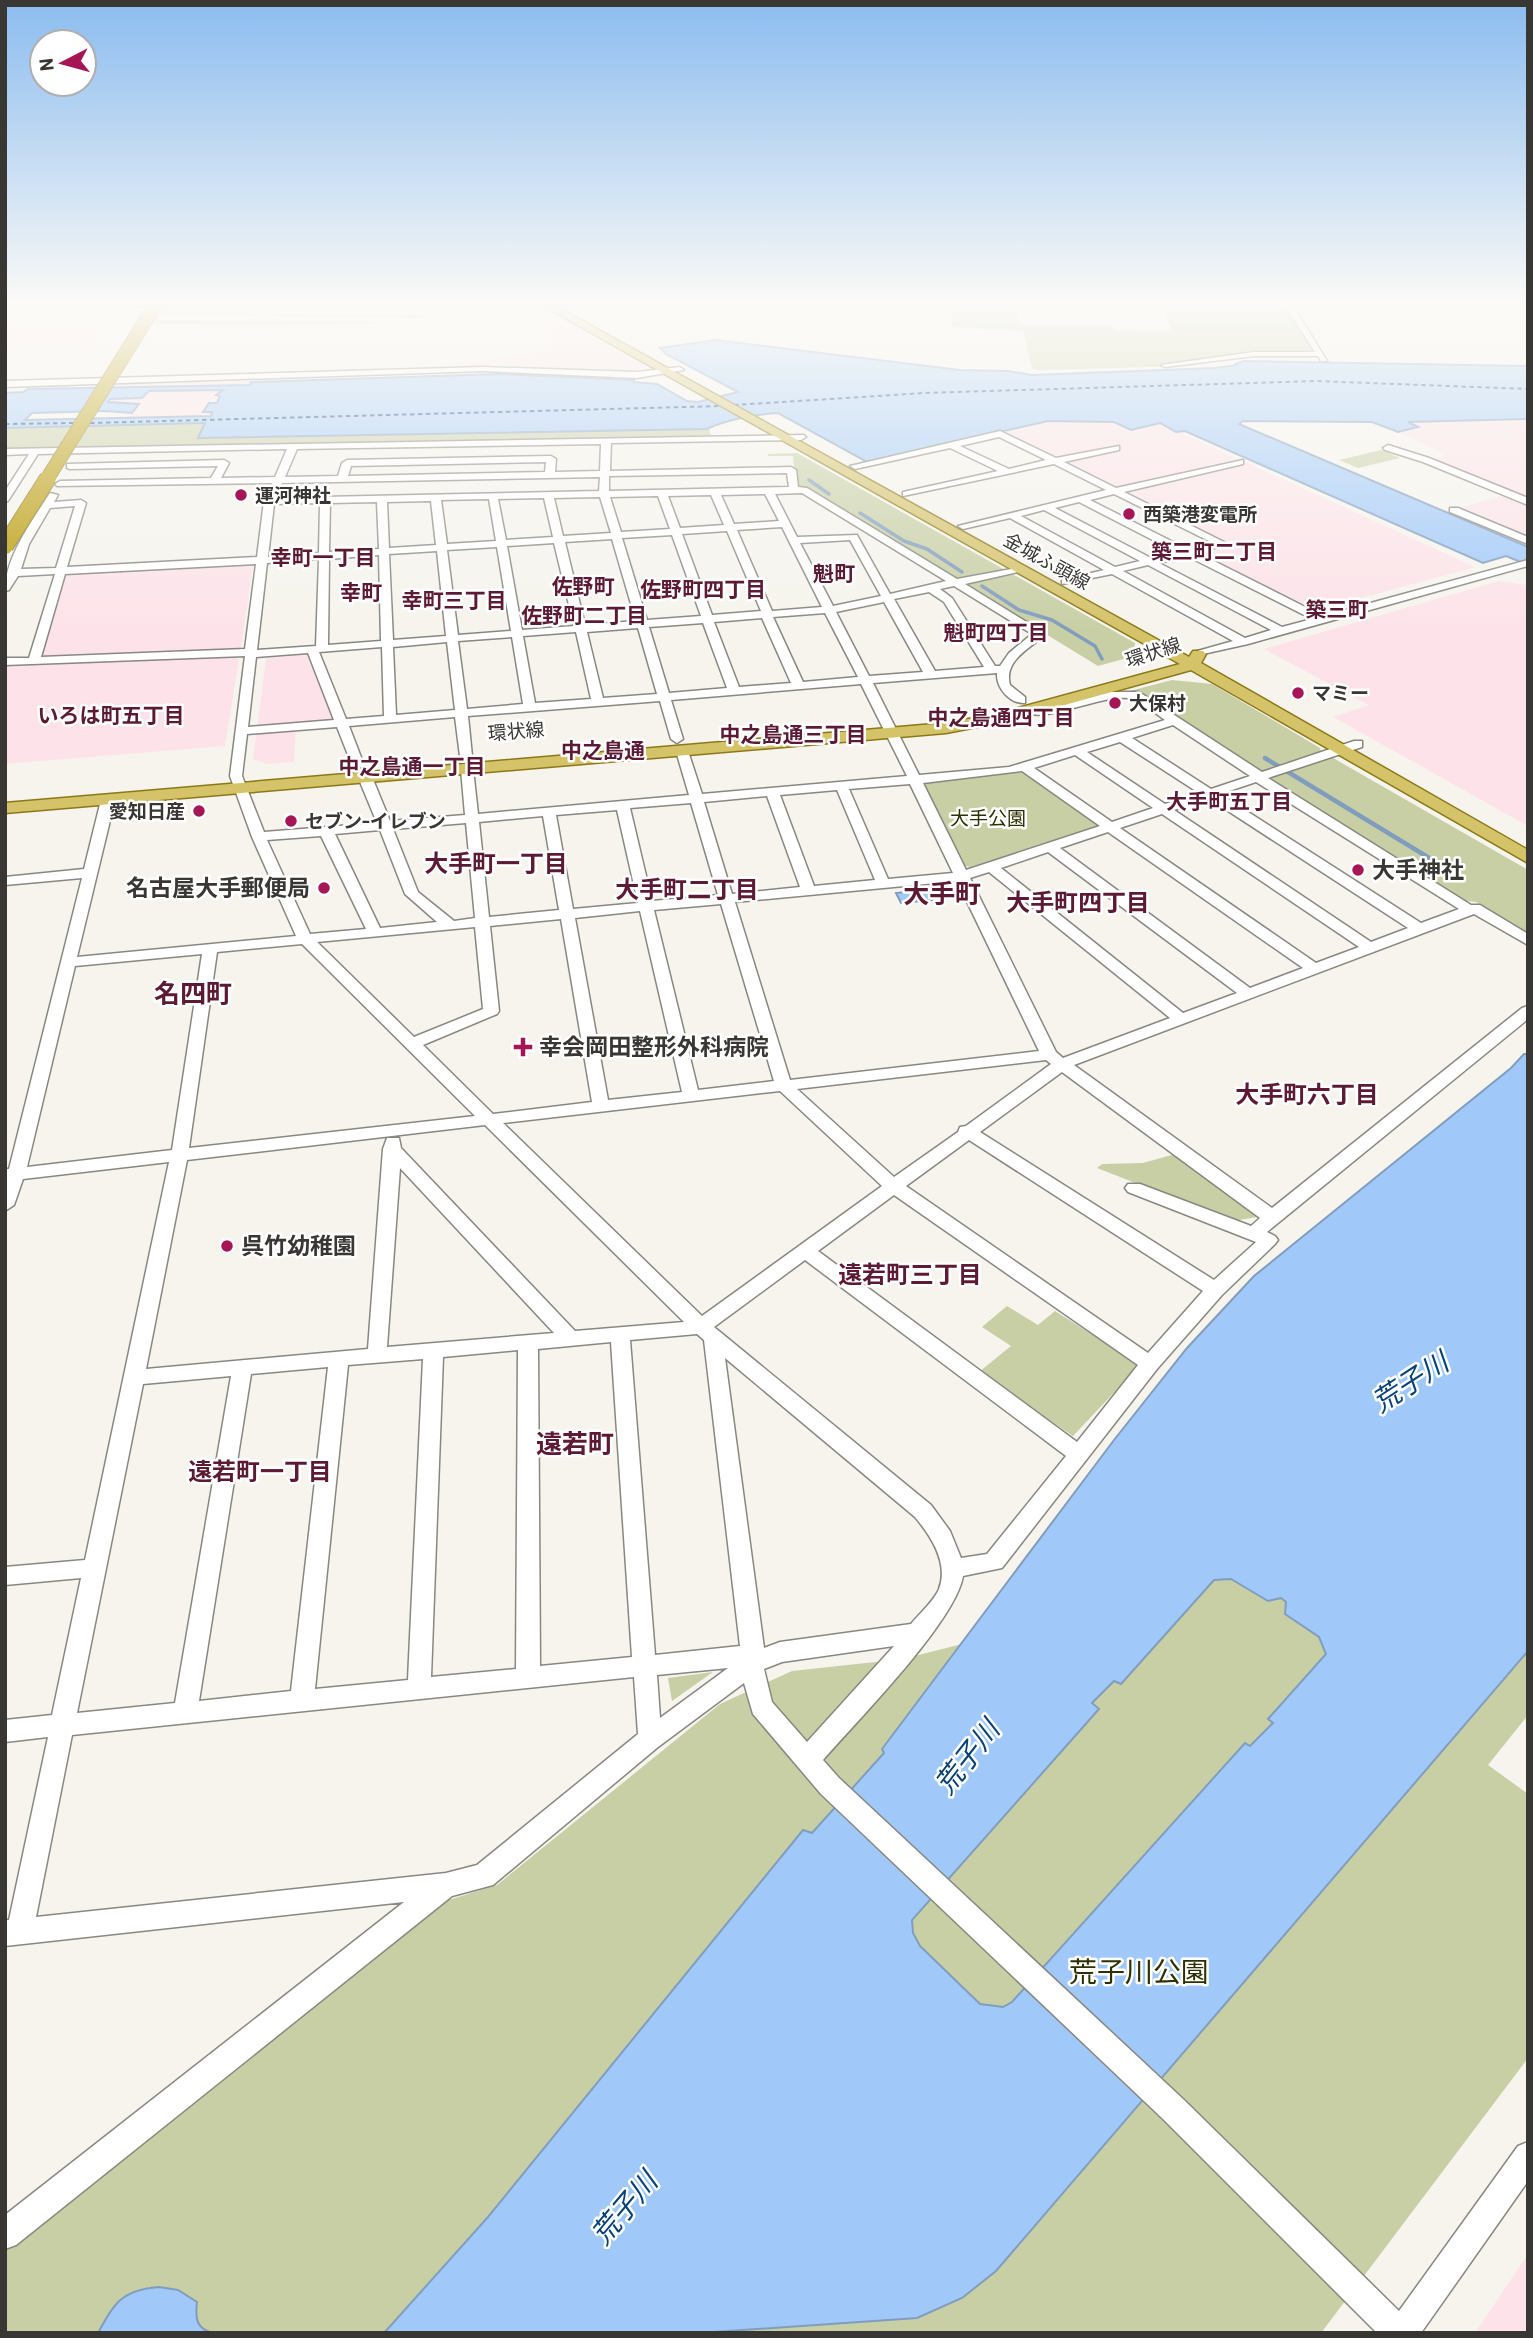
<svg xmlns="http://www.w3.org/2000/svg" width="1533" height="2338" font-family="Barlow,'Noto Sans JP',sans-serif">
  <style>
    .industrial { fill: #fde3e9 }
    .green { fill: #c8cfa5 }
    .water { fill: #a0c9f9; stroke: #819dbe; stroke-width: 2; fill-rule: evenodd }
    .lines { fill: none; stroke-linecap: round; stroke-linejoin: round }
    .stream-far1 { stroke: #819dbe; stroke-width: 3.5 }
    .stream { stroke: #819dbe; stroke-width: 4.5 }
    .ferry { stroke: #06417a; stroke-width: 2; stroke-dasharray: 4.5 3.5; stroke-linecap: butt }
    .minor-casing { stroke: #888781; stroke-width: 3 }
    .major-casing { stroke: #8c7817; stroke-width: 3 }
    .minor { fill: #fff; fill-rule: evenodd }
    .major { fill: #d5c36a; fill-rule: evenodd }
    .highway-bridge-far1-casing { stroke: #8c7817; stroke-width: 15; stroke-linecap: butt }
    .highway-bridge-casing { stroke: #8c7817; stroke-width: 18; stroke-linecap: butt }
    .highway-bridge-far1 { stroke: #b99b07; stroke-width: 13 }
    .highway-bridge { stroke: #b99b07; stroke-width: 16 }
    .poi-dot { fill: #a61656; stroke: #fff; stroke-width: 2.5 }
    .labels { text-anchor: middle; stroke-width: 5; stroke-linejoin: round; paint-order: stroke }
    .far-poi-label { font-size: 19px; font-weight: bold; fill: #383734; stroke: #fff; text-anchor: start }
    .far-street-label { font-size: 19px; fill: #383734; stroke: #fff }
    .far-park-label { font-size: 19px; fill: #2d3101; stroke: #fff }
    .far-neighbourhood-label { font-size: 21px; font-weight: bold; fill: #5d1a33; stroke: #fff }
    .far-quarter-label { font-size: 21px; font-weight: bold; fill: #5d1a33; stroke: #fff }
    .poi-label { font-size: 23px; font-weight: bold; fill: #383734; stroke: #fff; text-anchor: start }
    .neighbourhood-label { font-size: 24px; font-weight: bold; fill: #5d1a33; stroke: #fff }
    .quarter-label { font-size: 26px; font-weight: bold; fill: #5d1a33; stroke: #fff }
    .near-water-label { font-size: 28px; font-style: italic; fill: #06417a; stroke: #fff }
    .near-park-label { font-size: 28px; fill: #2d3101; stroke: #fff }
  </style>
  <rect width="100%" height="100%" fill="#f6f4ed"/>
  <!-- industrial -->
  <path class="industrial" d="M5 322 104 323 93 340 9 342 5 345Z
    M553 326H573L647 368 635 371 496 365 449 367 550 350Z
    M253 379 250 385H225L217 394 220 395 217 403 204 412H213L211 416 129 418 138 404 107 402 119 383Z
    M1511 419H1528V498L1432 459 1447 455 1398 432 1417 427 1400 420 1461 422Z
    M1048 421 1114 422 1131 430 1160 423 1475 567 1318 610 1309 609 1202 554 1231 545 1003 431Z
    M1506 495 1528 504V539L1455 509Z
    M248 563 253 564 241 648 40 657 66 574Z
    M1499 581 1528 585V826L1333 717 1369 705 1264 649Z
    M306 654 334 721 296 724 294 762 267 764 253 759 266 659Z
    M233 657 239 659 225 746 5 764V666Z
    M1528 2254V2333H1474H1475Z"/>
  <!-- green -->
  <path class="green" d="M1015 304 1021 325 1113 326 1115 330 1171 331 1164 310 1248 312 1254 305 1287 306 1317 353 1254 352 1191 363 1193 366 1039 370 1032 369 1023 331 952 327 951 308Z
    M166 306 184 307 181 312 429 316 428 318 160 314Z
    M157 320 420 322 268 325 155 324Z
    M205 423 199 438 693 429H709L711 436 5 449V428L23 426Z
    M1381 450 1400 458 1358 468 1339 460Z
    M797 453 1135 643 1134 656 1098 666 808 488H796L793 456H768V454Z
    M1172 680 1212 684 1320 748 1321 751 1528 870V934L1476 902 1460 900 1126 692Z
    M1024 772 1097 822V826L970 867 965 866 923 782Z
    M1175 1154 1258 1215 1257 1217 1233 1221 1097 1168 1102 1164 1143 1163Z
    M1007 1306 1038 1325 1055 1311 1140 1365 1073 1436 979 1372 1011 1346 982 1327Z
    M1231 1579 1528 1647V1715L1488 1765 1528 1794V2058L1321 2333H5V2245L439 1903 497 1885 720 1704 792 1671 903 1659 1214 1580Z
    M713 1672 672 1701 668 1678Z"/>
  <!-- water -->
  <path class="water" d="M716 340 960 370 1008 371 1032 375 1215 368 1237 365 1236 364 1244 361 1528 366V419L1408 422 1418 427 1398 432 1372 422 1243 421 1239 424 1528 547V565L1506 556 1483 563 1185 431 1176 432 1160 423 1131 430 1114 422 1048 421 867 462 778 413C756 414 725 420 707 429L198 438 205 423 5 428V393L23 392 28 389 250 385 251 382 499 374 634 380V382L657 384 687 401 698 402 738 392 666 354 660 348ZM223 390 216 395 220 396 217 403H209L203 412H212L211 416 25 420 32 413 105 411 132 413 139 404 108 402 110 399 142 398 149 391Z
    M950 887 955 898 901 903 896 893Z
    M1524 1054H1528V1651L996 2271 962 2298 917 2318 699 2333H384L488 2217 803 1830 812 1833 884 1753 882 1749 1114 1440 1187 1348 1254 1276 1511 1068ZM1231 1579 1268 1601 1281 1598 1286 1602 1285 1614 1319 1637 1326 1654 1268 1719 1273 1723 1250 1746 1245 1743 1012 2002 1003 2007 980 2004 920 1946 913 1933 912 1920 1099 1709 1092 1703 1114 1681 1121 1684 1214 1580Z
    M159 2287 178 2290 197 2302C195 2318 196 2329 213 2333H98C115 2302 122 2290 159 2287Z"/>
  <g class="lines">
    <!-- stream-far1 -->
    <path class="stream-far1" d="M809 480 829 494
      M860 513 904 541 927 549 962 572
      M982 586 1019 610 1052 620 1095 646 1102 659"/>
    <!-- stream -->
    <path class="stream" d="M1265 758 1449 870"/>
    <!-- ferry -->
    <path class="ferry" d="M734 405 924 393 1316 381 1528 389
      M90 423 721 406
      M5 424 74 423"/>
    <!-- minor casing -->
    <g class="minor-casing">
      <path id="minor" d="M85 304H479L475 306H89Z
        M820 304H972L968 306H824Z
        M1284 304H1292L1327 361H1321L1318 356H1254L1165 367 1161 365 1254 352H1315Z
        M483 367 637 372 680 367 684 370 637 378 483 371 5 387V381Z
        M1000 431 1056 458 1119 446V450L1064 462 1116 488 1243 460V464L1124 492 1228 544 1198 553 1323 616 1528 560V566L1248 644 1194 656V652L1233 641 1112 574 1062 584V580L1104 570 1010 518 963 529 958 526 1106 490 1054 464 903 496V492L998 471 950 448 855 469 850 466ZM999 437 1046 460 1009 469 960 446ZM1114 494 1213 543 1187 549 1090 500ZM1079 502 1176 552 1151 558 1055 508ZM1044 510 1140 561 1115 567 1021 516ZM1187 556 1312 619 1282 627 1159 563ZM1148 565 1271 630 1245 638 1123 571Z
        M804 435 806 437 801 440 611 443 610 471 791 467 796 470 798 487 807 488 957 579 1022 567V571L965 584 1046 634C1031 648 1003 660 1010 685L1025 697V703C1010 704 996 688 997 673L873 683 919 775 1009 767 1165 720C1156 714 1143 702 1132 699 1106 691 1043 726 1024 711L1030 707 1065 703 1104 692H1139L1262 772 1354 741H1362V747L1268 778 1471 905H1480L1528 934V945L1474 914 1074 1065 1272 1208 1522 1008 1528 1006V1019L1267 1232 1275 1236 1278 1240 1275 1244 1222 1295 1157 1369 1002 1568 963 1576C956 1621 856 1722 823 1760L839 1778 1183 2099 1399 2311 1518 2146 1528 2142V2181L1421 2333H1377L1163 2119 821 1794 753 1714 744 1683 658 1747 493 1885 452 1896 16 2245 5 2249V2215L404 1902 5 1946V1920H9L48 1737 5 1742V1720L52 1715 81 1578 5 1585V1567L85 1560 169 1162 23 1179 14 1205 5 1211V1169H9L82 878 5 885V877L84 869 101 800 108 796 115 800 77 957 296 936 252 837 230 776 245 656 5 665V658H29L55 574 18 576 9 590 5 591C5 557 32 521 50 493L58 495 54 502 81 500 86 503 67 567 257 557 264 501 272 483 57 486 55 484 60 481 211 478 218 466 70 469 67 468V464L224 460 229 463 221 478 275 477 287 449 38 454 8 501 5 502V491L29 454 5 455V449ZM601 444 600 471 555 472 556 459 551 456 347 460 342 463 338 476 285 477 297 449ZM546 462 545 472 348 476 351 466ZM787 473 789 487 609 491V476ZM600 477 599 491 275 498 282 483ZM802 493 946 581 890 594 857 535 797 537 775 494ZM765 494 779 521 734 524 721 495ZM711 495 724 525 680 528 668 496ZM658 496 670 529 621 532 610 497ZM600 497 611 533 563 536 554 498ZM544 498 553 537 506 540 498 499ZM489 499 496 541 447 544 441 500ZM431 501 436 545 389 548 387 502ZM377 502 379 549 329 552 330 503ZM320 503 319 553 268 557 274 504ZM75 506 56 568 21 569 29 544 50 508ZM782 527 822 607 772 611 737 530ZM727 531 761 611 712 615 682 534ZM672 535 701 616 647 620 622 538ZM612 539 636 621 585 625 565 542ZM850 540 881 596 833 606 800 543ZM554 543 574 626 522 630 507 546ZM497 547 511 631 458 635 447 550ZM437 551 446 636 393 640 389 554ZM379 555 381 641 328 645 329 559ZM319 559 316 646 257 650 267 563ZM256 564 245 649 41 657 65 574ZM954 586 1032 634 1009 653 1000 666H995L952 598 940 589ZM929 592 944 602 984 667 935 671 894 599ZM884 602 923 672 869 676 836 612ZM825 613 858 677 803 682 773 617ZM762 618 791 683 739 687 714 622ZM703 623 727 688 669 693 649 627ZM638 628 657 694 603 698 587 632ZM576 632 591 699 535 703 523 636ZM512 637 523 704 467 709 458 641ZM447 642 455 710 396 715 393 647ZM382 647 384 716 346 719 319 652ZM308 653 334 720 248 727 256 657ZM861 684 907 776 702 794 688 751 682 747 676 751 689 795 478 814 473 769 467 765 461 769 465 815 390 821 372 777 365 773 358 777 377 823 264 832 242 776 247 734 337 727 352 765 358 769 364 765 349 726 455 717 460 756 466 760 472 756 468 716 660 701 671 739 677 743 683 739 671 700ZM1173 725 1250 776 1211 789 1132 738ZM1120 742 1199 793 1165 804 1087 752ZM1075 755 1153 808 1112 822 1034 768ZM1022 771 1100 826 966 870 923 783ZM1256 782 1459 909 1421 923 1220 794ZM910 784 953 873 888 879 849 789ZM837 790 875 880 814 886 780 795ZM767 796 800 887 732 894 704 802ZM1208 798 1408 928 1371 942 1174 810ZM691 803 718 895 652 901 630 808ZM617 810 638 903 573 909 556 815ZM1162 814 1359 947 1316 963 1120 828ZM543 816 559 910 489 917 479 822ZM466 823 475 918 454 921 418 892 393 829ZM380 830 405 894 437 922 380 928 335 834ZM1108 832 1303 968 1250 988 1060 848ZM321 836 366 929 310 934 267 840ZM1048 852 1237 993 1183 1013 1001 868ZM989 872 1170 1018 1063 1058 1056 1052 970 878ZM957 881 1039 1051 790 1080 735 902ZM721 904 774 1081 698 1090 654 910ZM640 911 682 1092 608 1100 575 918ZM561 919 592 1102 493 1114 423 1045 497 1014 499 1011 490 926ZM475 927 483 1009 414 1037 317 942ZM302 944 475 1116 189 1148 217 952ZM202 954 172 1150 27 1167 75 966ZM1046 1060 1051 1064 966 1126 960 1127 958 1132 894 1177 797 1089ZM1062 1072 1260 1218 1251 1226 1140 1184H1128L1125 1188 1128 1192 1256 1242 1214 1280 980 1132ZM780 1091 882 1186 702 1316 503 1123ZM485 1125 684 1322 575 1331 401 1148 399 1138H387L383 1149 368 1349 146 1369 187 1160ZM969 1140 1203 1291 1148 1353 906 1186ZM400 1168 554 1333 387 1347ZM894 1195 1138 1365 1077 1442 818 1251ZM805 1260 1066 1456 987 1554 961 1558 950 1531 931 1505 714 1327ZM697 1334 704 1340 740 1646 655 1655 630 1340ZM611 1342 632 1657 540 1666 538 1349ZM518 1350 516 1669 431 1677 443 1357ZM725 1358 915 1517C931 1536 949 1563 939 1589 934 1601 919 1614 911 1624L780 1642 764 1648ZM423 1359 408 1680 315 1689 348 1365ZM328 1367 291 1691 199 1701 251 1374ZM231 1376 175 1703 77 1713 143 1384ZM894 1646 807 1742 772 1702 764 1669 782 1662ZM728 1668 660 1718 657 1675ZM634 1677 638 1734 477 1865 446 1873 36 1917 72 1735Z
        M1388 445 1429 458 1528 498V505L1423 462 1385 450 1383 448Z
        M1450 508H1458L1528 537V544L1450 512Z"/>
    </g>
    <!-- major casing -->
    <g class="major-casing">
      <path id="major" d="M540 304H552L1189 657 1193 651H1203L1206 654 1201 663 1528 850V863L1191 670 1003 722 946 733 5 813V803L946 723 996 714 1180 664Z"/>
    </g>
    <!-- minor -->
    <use href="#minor" class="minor"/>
    <!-- major -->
    <use href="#major" class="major"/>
    <!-- highway-bridge-far1 casing -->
    <g class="highway-bridge-far1-casing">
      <path id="highway-bridge-far1" d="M47 479 156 304"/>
    </g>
    <!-- highway-bridge casing -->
    <g class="highway-bridge-casing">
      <path id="highway-bridge" d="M5 546 48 478"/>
    </g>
    <!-- highway-bridge-far1 -->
    <use href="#highway-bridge-far1" class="highway-bridge-far1"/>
    <!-- highway-bridge -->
    <use href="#highway-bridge" class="highway-bridge"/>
  </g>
  <!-- sky -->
  <linearGradient id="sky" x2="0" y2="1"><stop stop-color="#8bbcef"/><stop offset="0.48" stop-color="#fbfaf7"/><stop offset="1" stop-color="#fbfaf7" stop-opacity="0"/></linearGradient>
  <rect width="1533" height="631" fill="url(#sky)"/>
  <!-- markers -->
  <g class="poi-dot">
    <circle cx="241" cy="495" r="7"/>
    <circle cx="1129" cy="514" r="7"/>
    <circle cx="1298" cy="693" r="7"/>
    <circle cx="1115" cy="703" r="7"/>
    <circle cx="199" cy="811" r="7"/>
    <circle cx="291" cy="821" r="7"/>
    <circle cx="1358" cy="870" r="7"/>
    <circle cx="324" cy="888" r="7"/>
    <path d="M519.5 1036.5h7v7h7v7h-7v7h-7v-7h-7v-7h7z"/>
    <circle cx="227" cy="1246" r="7"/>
  </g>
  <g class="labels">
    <!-- far-poi labels -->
    <g class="far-poi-label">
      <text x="255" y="502">運河神社</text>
      <text x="1143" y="521">西築港変電所</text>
      <text x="1312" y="700">マミー</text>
      <text x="1129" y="710">大保村</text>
      <text x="185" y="818" text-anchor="end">愛知日産</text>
      <text x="305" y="828">セブン-イレブン</text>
    </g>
    <!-- far-street labels -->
    <g class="far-street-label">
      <text transform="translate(1047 561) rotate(29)" y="7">金城ふ頭線</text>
      <text transform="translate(1153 652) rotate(-18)" y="7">環状線</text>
      <text transform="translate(516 731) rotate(-5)" y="7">環状線</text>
    </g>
    <!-- far-park labels -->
    <g class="far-park-label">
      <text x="988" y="825">大手公園</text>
    </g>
    <!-- far-neighbourhood labels -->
    <g class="far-neighbourhood-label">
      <text x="1214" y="559">築三町二丁目</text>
      <text x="323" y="565">幸町一丁目</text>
      <text x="703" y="597">佐野町四丁目</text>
      <text x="454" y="608">幸町三丁目</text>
      <text x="584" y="623">佐野町二丁目</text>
      <text x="996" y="640">魁町四丁目</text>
      <text x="111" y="723">いろは町五丁目</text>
      <text x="1001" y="725">中之島通四丁目</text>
      <text x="793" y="742">中之島通三丁目</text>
      <text x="412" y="774">中之島通一丁目</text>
      <text x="1229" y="809">大手町五丁目</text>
    </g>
    <!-- far-quarter labels -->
    <g class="far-quarter-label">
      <text x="834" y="581">魁町</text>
      <text x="583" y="594">佐野町</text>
      <text x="361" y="600">幸町</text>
      <text x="1337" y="617">築三町</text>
      <text x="603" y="758">中之島通</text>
    </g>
    <!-- poi labels -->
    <g class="poi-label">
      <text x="1372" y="878">大手神社</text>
      <text x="310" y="896" text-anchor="end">名古屋大手郵便局</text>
      <text x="539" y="1055">幸会岡田整形外科病院</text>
      <text x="241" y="1254">呉竹幼稚園</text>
    </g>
    <!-- neighbourhood labels -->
    <g class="neighbourhood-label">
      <text x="496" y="872">大手町一丁目</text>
      <text x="687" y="898">大手町二丁目</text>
      <text x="1078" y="911">大手町四丁目</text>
      <text x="1307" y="1103">大手町六丁目</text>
      <text x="910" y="1283">遠若町三丁目</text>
      <text x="260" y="1480">遠若町一丁目</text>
    </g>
    <!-- quarter labels -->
    <g class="quarter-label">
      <text x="942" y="903">大手町</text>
      <text x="193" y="1003">名四町</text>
      <text x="575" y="1453">遠若町</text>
    </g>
    <!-- near-water labels -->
    <g class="near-water-label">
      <text transform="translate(1410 1382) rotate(-33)" y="10">荒子川</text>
      <text transform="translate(967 1757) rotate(-52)" y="10">荒子川</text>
      <text transform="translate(624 2208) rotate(-50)" y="10">荒子川</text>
    </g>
    <!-- near-park labels -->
    <g class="near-park-label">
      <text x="1139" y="1982">荒子川公園</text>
    </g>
  </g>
  <!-- border -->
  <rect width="1533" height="2338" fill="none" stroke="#383734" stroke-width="14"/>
  <!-- north arrow -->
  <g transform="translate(63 63) rotate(264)"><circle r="33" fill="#ffffff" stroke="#afafae" stroke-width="2"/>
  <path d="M0-5L12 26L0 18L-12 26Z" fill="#a61656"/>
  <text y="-10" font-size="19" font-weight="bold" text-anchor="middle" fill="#383734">N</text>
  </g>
</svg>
